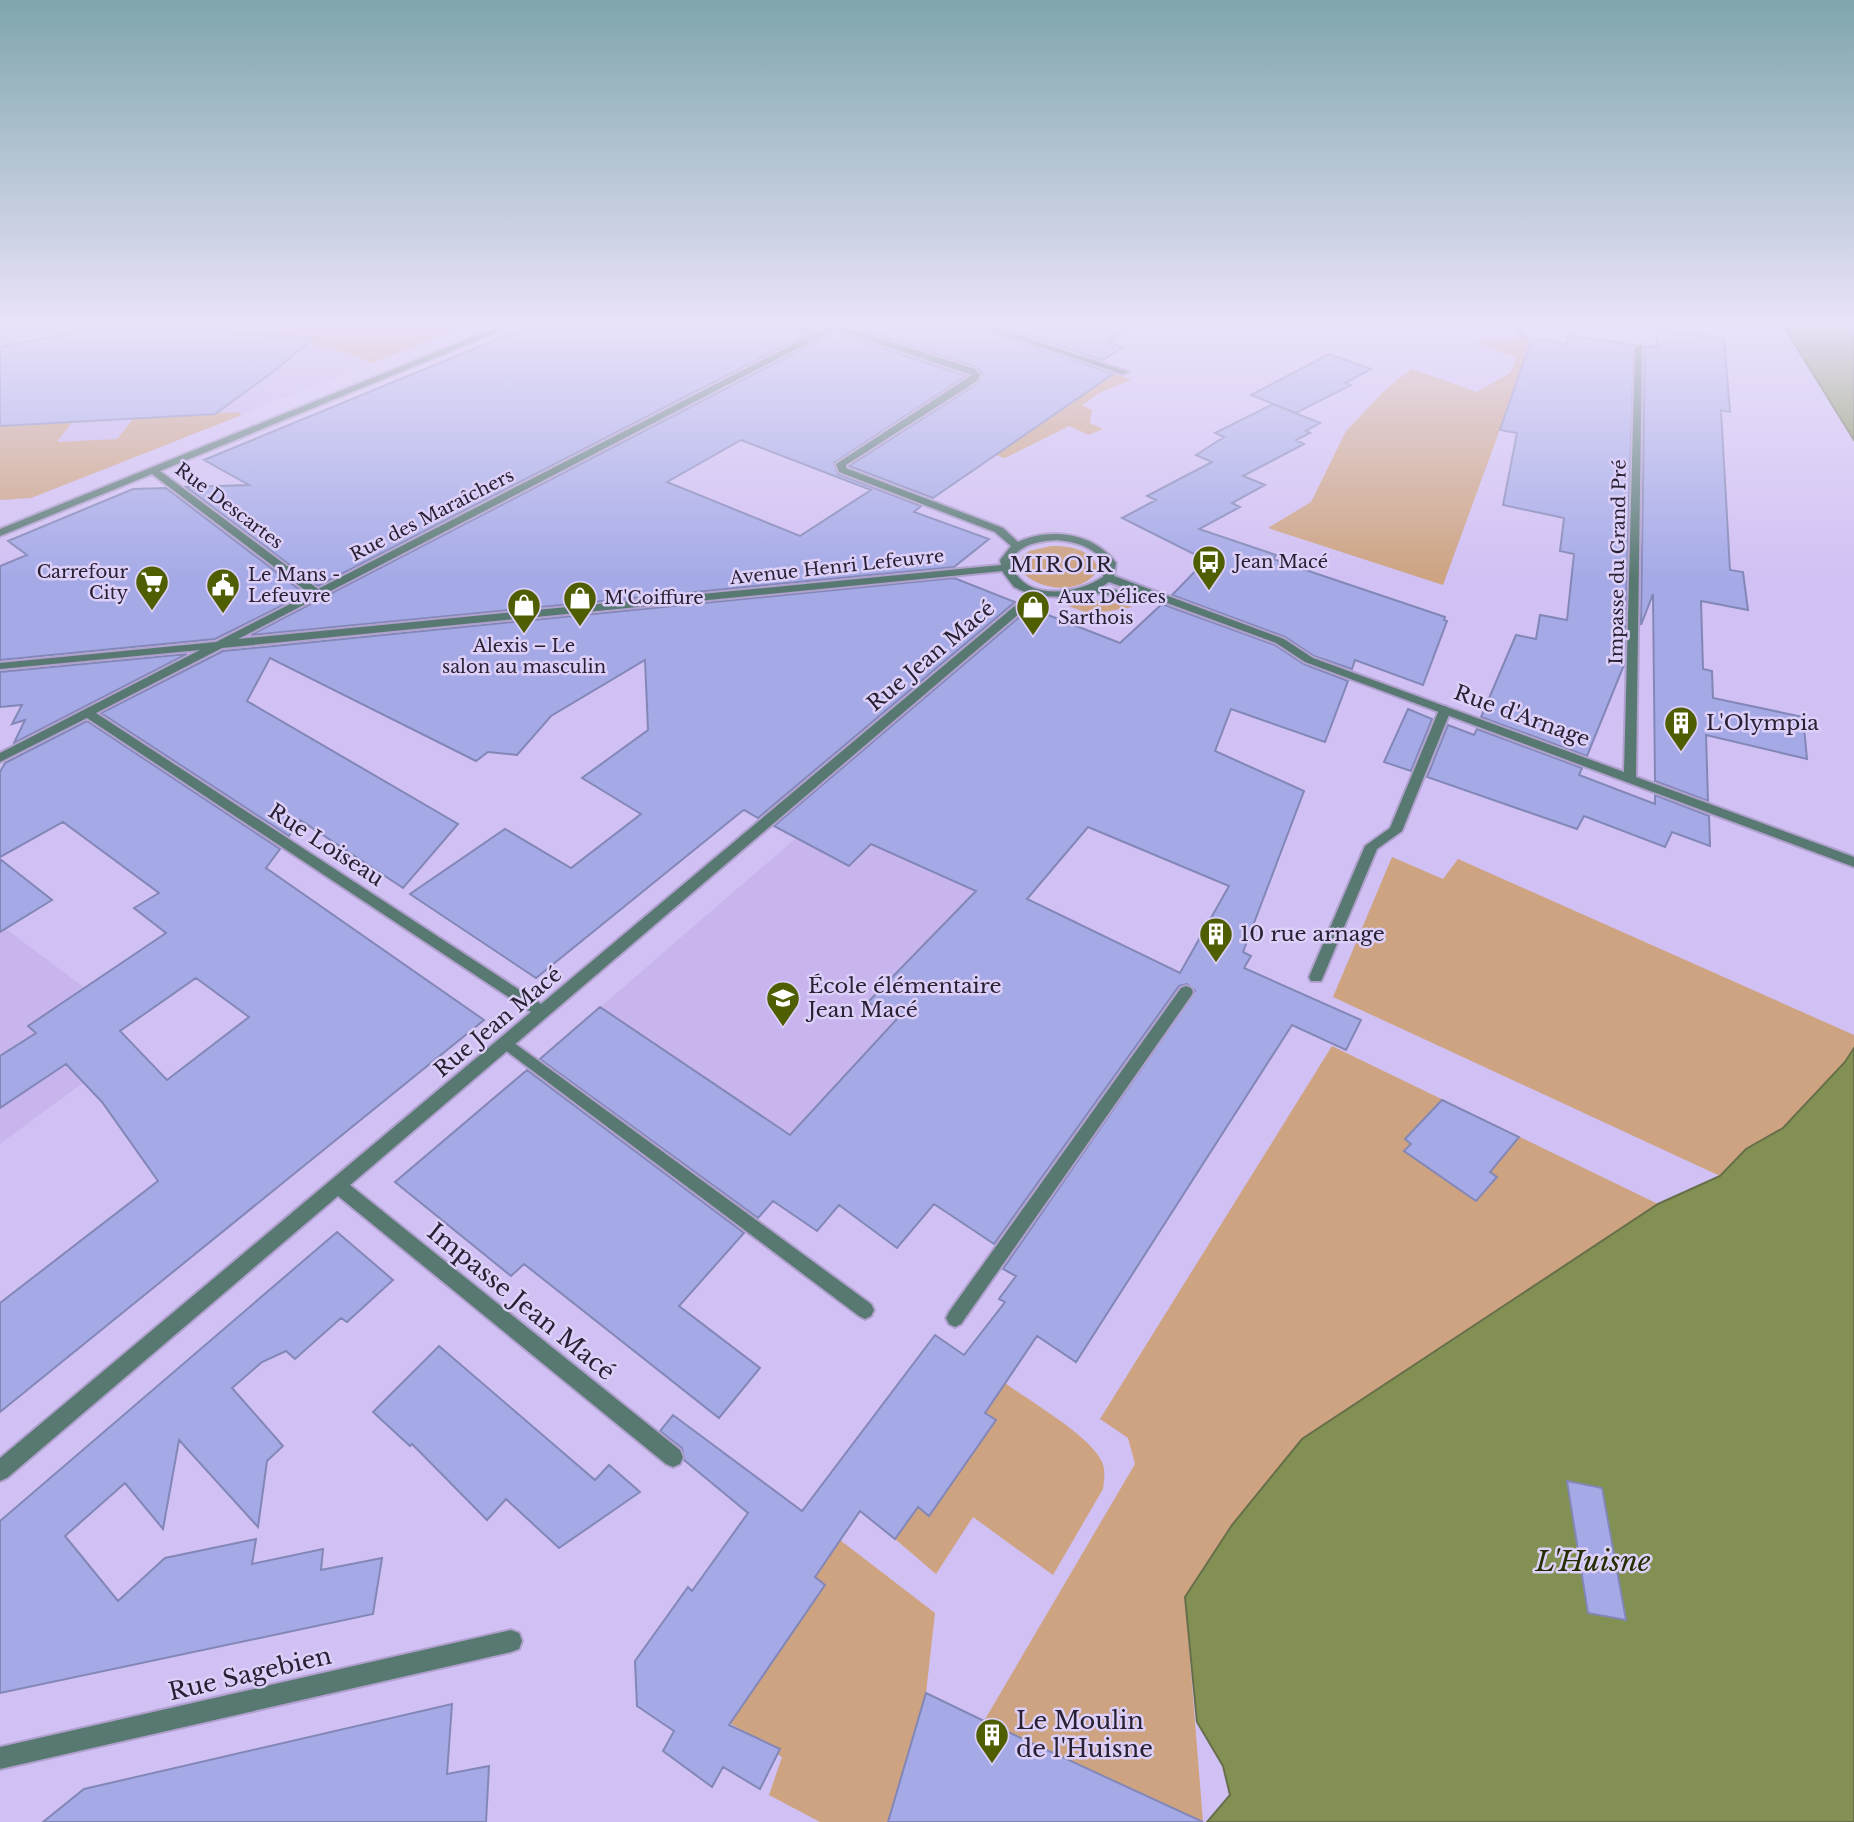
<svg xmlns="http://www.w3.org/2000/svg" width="1854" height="1822" font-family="'Libre Baskerville',serif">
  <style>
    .built { fill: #c8b5ee }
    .green { fill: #cda381 }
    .water { fill: #829153; stroke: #676f4a; stroke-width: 2 }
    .building { fill: #a5aae7; stroke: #8387b7; stroke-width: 2; fill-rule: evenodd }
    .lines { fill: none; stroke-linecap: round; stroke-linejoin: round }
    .lane-casing { stroke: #afa0cd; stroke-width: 4 }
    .street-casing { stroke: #afa0cd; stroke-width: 4 }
    .lane { fill: #587972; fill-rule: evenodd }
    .street { fill: #587972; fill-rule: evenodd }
    .labels { text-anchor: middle; stroke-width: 5; stroke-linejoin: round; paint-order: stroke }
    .far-street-label { font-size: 18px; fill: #282134; stroke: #dccff8 }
    .far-poi-label { font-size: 18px; fill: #282134; stroke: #dccff8; text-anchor: start }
    .far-quarter-label { font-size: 21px; letter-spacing: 2px; fill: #282134; stroke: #dccff8 }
    .street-label { font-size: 21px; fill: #282134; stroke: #dccff8 }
    .poi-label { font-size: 21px; fill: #282134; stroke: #dccff8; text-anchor: start }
    .near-street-label { font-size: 24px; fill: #282134; stroke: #dccff8 }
    .near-poi-label { font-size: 24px; fill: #282134; stroke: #dccff8; text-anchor: start }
    .near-water-label { font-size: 28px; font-style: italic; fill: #252e00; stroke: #dccff8 }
  </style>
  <rect width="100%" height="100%" fill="#d1c0f3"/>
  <!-- built -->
  <path class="built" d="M0 322H32L57 335 147 322H195L186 332 288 338 337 349 372 363 31 498 0 500Z
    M850 791 919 850 1079 922 817 1231 553 1048Z
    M6 929 85 988 29 1026 84 1082 0 1144V932Z"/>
  <!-- green -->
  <path class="green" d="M147 322 56 335 32 323Z
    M195 322H476L372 363C307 336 255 336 186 333Z
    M1530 337 1514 391 1443 585 1268 528 1311 502 1346 431 1388 387 1412 369 1477 392 1510 373 1517 358 1475 342Z
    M1114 373 1131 380 1101 392 1082 405 1092 410 1090 423 1103 429 1089 435 1069 426 1005 458 995 455Z
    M237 412 242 415 31 498 0 500V426L72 422 57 442 117 439 133 419Z
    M1051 546C1069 546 1087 548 1097 565V572C1079 595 1039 591 1021 571L1022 557 1029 551Z
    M1100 600 1133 607 1091 614 1068 606Z
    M1392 857 1443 879 1458 859 1854 1035V1048L1845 1062 1799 1113 1783 1128 1746 1149 1720 1176 1333 997Z
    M1332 1046 1658 1204 1302 1439 1185 1597 1203 1822 984 1721 1135 1464 1128 1438 1100 1419Z
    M1005 1383C1029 1401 1091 1436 1102 1462 1106 1471 1104 1479 1103 1489L1053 1575 973 1517 936 1574 895 1539 918 1507 929 1516 995 1421 985 1413Z
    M840 1540 935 1613 926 1693 888 1822H820L769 1795 782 1757 777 1754 779 1749 741 1730 717 1715 746 1700 825 1585 815 1577Z"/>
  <!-- water -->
  <path class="water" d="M1854 322V440L1781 322Z
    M1854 1048V1822H1207L1230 1795 1223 1766 1197 1722 1185 1597 1232 1525 1302 1439 1658 1204 1720 1176 1746 1149 1783 1128 1845 1062Z"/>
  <!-- building -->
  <path class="building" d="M147 322H195L189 330 313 338 277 369 215 414 0 426V347L95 329Z
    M539 322H774L805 335 318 586 186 487 249 485 204 460Z
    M850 322H962L1113 374 933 498 849 466 978 383 982 373 976 367 847 325Z
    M988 322H1138L1108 342 1123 347 1103 360Z
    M1657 329 1724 339 1730 412 1721 410 1730 570 1743 572 1748 610 1701 601 1703 669 1712 671 1713 698 1803 717 1807 759 1706 735 1708 801 1655 781 1653 594 1641 625 1645 346 1657 347Z
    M835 332 966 376 834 463 838 474 921 506 914 512 989 539 954 567 251 635ZM741 440 871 490 800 536 667 482Z
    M1568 335 1634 345 1624 665 1587 756 1481 717 1516 635 1536 639 1540 615 1567 620 1574 554 1560 551 1564 518 1503 505 1517 433 1500 430 1532 338 1567 344Z
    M1329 354 1371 369 1345 383 1351 385 1296 413 1251 395Z
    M1273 404 1320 423 1306 431 1310 433 1296 440 1304 444 1243 476 1265 485 1232 503 1240 507 1199 529 1276 555 1273 559 1445 617 1444 620 1447 621 1423 685 1355 660 1352 669 1314 656 1285 637 1172 595 1206 560 1122 518 1156 500 1147 496 1212 462 1196 455 1224 437 1215 433Z
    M166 488 305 594 215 639 0 660V566L27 555 8 541 133 489Z
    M954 578 1015 602 758 818 744 810 741 812 536 978 410 894 505 829 571 868 641 814 582 778 648 730 645 660 551 716 517 755 488 752 476 761 270 658 247 701 458 824 403 888 300 820 289 836 101 713 223 651Z
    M1162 604 1275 645 1304 664 1348 681 1325 742 1231 709 1215 751 1304 791 1243 952 1251 956 1244 968 1361 1020 1346 1050 1292 1025 1076 1362 1037 1336 985 1413 996 1420 929 1516 918 1507 895 1539 860 1511 815 1577 825 1585 729 1725 780 1749 760 1789 723 1767 712 1787 663 1751 674 1731 637 1706 635 1661 688 1587 692 1591 748 1513 684 1460 682 1448 660 1431 673 1415 802 1511 935 1335 964 1355 1005 1302 999 1299 1016 1276 1003 1269 1195 991 1187 984 1179 986 994 1244 934 1204 897 1248 839 1205 817 1231 773 1201 758 1218 540 1059 600 1007 790 1135 897 1019 868 1002 976 891 871 844 849 866 774 826 1030 608 1120 643ZM1088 827 1229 886 1180 973 1027 899Z
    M187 654 14 743 25 720 12 724 22 705 0 707V672Z
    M1408 709 1432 719 1411 771 1384 762Z
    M87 721 280 849 266 868 484 1020 0 1412V1303L158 1181 102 1102 66 1064 0 1108V1056L36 1033 28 1026 166 933 134 908 159 893 63 822 0 857V772L5 763ZM196 978 249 1017 167 1080 120 1031Z
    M1448 725 1474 735 1477 729 1582 768 1579 775 1655 804V795L1709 816 1710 846 1672 832 1665 847 1584 816 1577 829 1427 777Z
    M0 859 52 900 0 932Z
    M527 1070 744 1233 679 1306 760 1368 719 1418 524 1264 511 1276 395 1182Z
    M1442 1100 1519 1137 1490 1172 1497 1177 1476 1201 1404 1151 1411 1144 1405 1139Z
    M337 1232 393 1280 347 1322 341 1318 295 1359 286 1351 262 1362 232 1388 283 1446 267 1461 258 1527 179 1440 163 1529 125 1483 65 1536 118 1601 165 1558 256 1539 252 1564 323 1549 321 1570 382 1558 373 1614 0 1693V1521Z
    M439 1346 595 1480 609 1465 640 1492 559 1548 506 1499 487 1520 412 1444 410 1446 373 1412Z
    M1567 1481 1602 1488 1626 1620 1588 1613Z
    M926 1693 984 1721 1203 1822H888Z
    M452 1704 447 1774 489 1766 486 1822H43L84 1789Z"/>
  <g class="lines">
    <!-- lane casing -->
    <g class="lane-casing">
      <path id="lane" d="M1511 322H1519L1525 337H1519Z
        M1445 706 1451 710 1402 831 1377 849 1323 977 1321 981H1311L1309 977 1365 846 1390 828 1439 710Z
        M1186 986 1191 988 1193 992 1191 996 961 1324 955 1327 949 1324 946 1318 949 1312 1181 988Z
        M506 1037 871 1304 874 1310 871 1316 865 1319 859 1316 501 1047 498 1043 501 1039Z"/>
    </g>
    <!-- street casing -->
    <g class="street-casing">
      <path id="street" d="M510 322H522L160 471 318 589 811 335 776 322H789L817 332 836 322H847L841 326 975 369 980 375 977 381 846 465V468L1003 528 1018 542C1051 527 1094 533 1116 563L1114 576 1284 639 1313 658 1624 772 1635 347 1642 345 1636 777 1854 857V867L1305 662 1276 643 1148 596 1143 600 1089 592 1065 597 1040 596 350 1185 680 1450 683 1457 680 1464 673 1467 666 1464 338 1196 7 1478 0 1481V1458L531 1012 87 718 0 762V753L200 650 0 669V663L216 642 310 594 152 474 0 536V529ZM835 329 972 375 836 464 839 472 995 532 1011 546 1000 560 1001 565 238 639ZM1057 540C1077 542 1093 547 1106 563L1103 577C1074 596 1020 602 1010 560 1022 544 1038 541 1057 540ZM1002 571 1014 587 1029 594 541 1004 96 713 222 648ZM1109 582 1140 593 1100 588Z
        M964 322H978L1129 372 1122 374Z
        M511 1630 519 1633 522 1641 519 1649 511 1652 0 1769V1747Z"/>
    </g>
    <!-- lane -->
    <use href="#lane" class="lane"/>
    <!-- street -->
    <use href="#street" class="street"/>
  </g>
  <!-- sky -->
  <linearGradient id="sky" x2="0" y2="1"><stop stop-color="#7fa6ac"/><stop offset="0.56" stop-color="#eae3fa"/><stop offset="1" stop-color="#eae3fa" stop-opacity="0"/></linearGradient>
  <rect width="1854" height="578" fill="url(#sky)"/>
  <!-- icons -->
  <defs>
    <g id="bus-pin" transform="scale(1.75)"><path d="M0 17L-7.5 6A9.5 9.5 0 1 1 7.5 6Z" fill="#4f5e00" stroke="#dccff8"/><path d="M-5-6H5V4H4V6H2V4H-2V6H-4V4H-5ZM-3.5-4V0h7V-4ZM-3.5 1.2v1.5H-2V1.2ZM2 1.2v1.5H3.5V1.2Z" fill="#fff"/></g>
    <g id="supermarket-pin" transform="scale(1.75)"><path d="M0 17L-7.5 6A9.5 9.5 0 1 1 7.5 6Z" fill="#4f5e00" stroke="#dccff8"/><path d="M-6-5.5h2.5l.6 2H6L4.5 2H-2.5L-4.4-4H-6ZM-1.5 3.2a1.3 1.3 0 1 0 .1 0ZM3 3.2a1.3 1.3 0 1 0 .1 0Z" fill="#fff"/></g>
    <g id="civic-pin" transform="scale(1.75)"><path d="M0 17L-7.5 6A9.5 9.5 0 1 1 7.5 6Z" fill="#4f5e00" stroke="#dccff8"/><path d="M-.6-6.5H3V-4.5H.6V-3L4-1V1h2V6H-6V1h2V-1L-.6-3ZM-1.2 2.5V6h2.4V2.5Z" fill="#fff"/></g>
    <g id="shop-pin" transform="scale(1.75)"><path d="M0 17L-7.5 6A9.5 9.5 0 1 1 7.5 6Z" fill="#4f5e00" stroke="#dccff8"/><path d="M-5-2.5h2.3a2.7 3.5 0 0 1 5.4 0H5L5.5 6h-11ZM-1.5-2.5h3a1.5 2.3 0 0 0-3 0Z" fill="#fff"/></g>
    <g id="building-pin" transform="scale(1.75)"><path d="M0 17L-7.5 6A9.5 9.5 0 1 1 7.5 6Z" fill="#4f5e00" stroke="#dccff8"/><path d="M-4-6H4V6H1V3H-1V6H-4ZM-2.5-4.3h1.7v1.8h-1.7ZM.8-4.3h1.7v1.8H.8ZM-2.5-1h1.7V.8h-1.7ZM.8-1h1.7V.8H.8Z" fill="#fff"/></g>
    <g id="school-pin" transform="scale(1.75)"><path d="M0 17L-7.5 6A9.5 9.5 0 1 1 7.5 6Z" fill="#4f5e00" stroke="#dccff8"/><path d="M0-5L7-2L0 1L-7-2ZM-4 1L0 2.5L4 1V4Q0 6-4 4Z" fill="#fff"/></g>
  </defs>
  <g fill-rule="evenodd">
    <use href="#bus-pin" x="1209" y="562"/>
    <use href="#supermarket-pin" x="152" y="582"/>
    <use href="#civic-pin" x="223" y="585"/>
    <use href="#shop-pin" x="580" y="598"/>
    <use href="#shop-pin" x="524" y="605"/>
    <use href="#shop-pin" x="1033" y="607"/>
    <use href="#building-pin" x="1681" y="723"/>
    <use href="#building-pin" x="1216" y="934"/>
    <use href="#school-pin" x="783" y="998"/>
    <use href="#building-pin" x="992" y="1735"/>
  </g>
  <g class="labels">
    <!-- far-street labels -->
    <g class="far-street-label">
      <text transform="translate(229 506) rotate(37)" y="6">Rue Descartes</text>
      <text transform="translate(432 515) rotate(-27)" y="6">Rue des Maraîchers</text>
      <text transform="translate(1618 562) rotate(-89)" y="6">Impasse du Grand Pré</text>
      <text transform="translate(837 567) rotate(-6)" y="6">Avenue Henri Lefeuvre</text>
    </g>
    <!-- far-poi labels -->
    <g class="far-poi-label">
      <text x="1234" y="568">Jean Macé</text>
      <text x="128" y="578" text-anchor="end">Carrefour<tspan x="128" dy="21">City</tspan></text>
      <text x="248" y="581">Le Mans -<tspan x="248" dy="21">Lefeuvre</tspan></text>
      <text x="1058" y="603">Aux Délices<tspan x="1058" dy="21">Sarthois</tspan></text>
      <text x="604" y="604">M'Coiffure</text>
      <text x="524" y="652" text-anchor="middle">Alexis – Le<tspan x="524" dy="21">salon au masculin</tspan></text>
    </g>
    <!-- far-quarter labels -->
    <g class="far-quarter-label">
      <text x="1062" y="572">MIROIR</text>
    </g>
    <!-- street labels -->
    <g class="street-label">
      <text transform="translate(931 656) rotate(-40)" y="7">Rue Jean Macé</text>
      <text transform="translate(1522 716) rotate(20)" y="7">Rue d'Arnage</text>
      <text transform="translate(326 845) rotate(33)" y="7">Rue Loiseau</text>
      <text transform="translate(498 1022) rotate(-40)" y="7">Rue Jean Macé</text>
    </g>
    <!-- poi labels -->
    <g class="poi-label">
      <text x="1706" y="730">L'Olympia</text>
      <text x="1240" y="941">10 rue arnage</text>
      <text x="808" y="993">École élémentaire<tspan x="808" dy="24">Jean Macé</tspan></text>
    </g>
    <!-- near-street labels -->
    <g class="near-street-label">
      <text transform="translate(521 1302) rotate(39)" y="8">Impasse Jean Macé</text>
      <text transform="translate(250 1674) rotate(-13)" y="8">Rue Sagebien</text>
    </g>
    <!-- near-poi labels -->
    <g class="near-poi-label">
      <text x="1016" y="1729">Le Moulin<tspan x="1016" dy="28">de l'Huisne</tspan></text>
    </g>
    <!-- near-water labels -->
    <g class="near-water-label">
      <text x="1593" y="1571">L'Huisne</text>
    </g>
  </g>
</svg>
